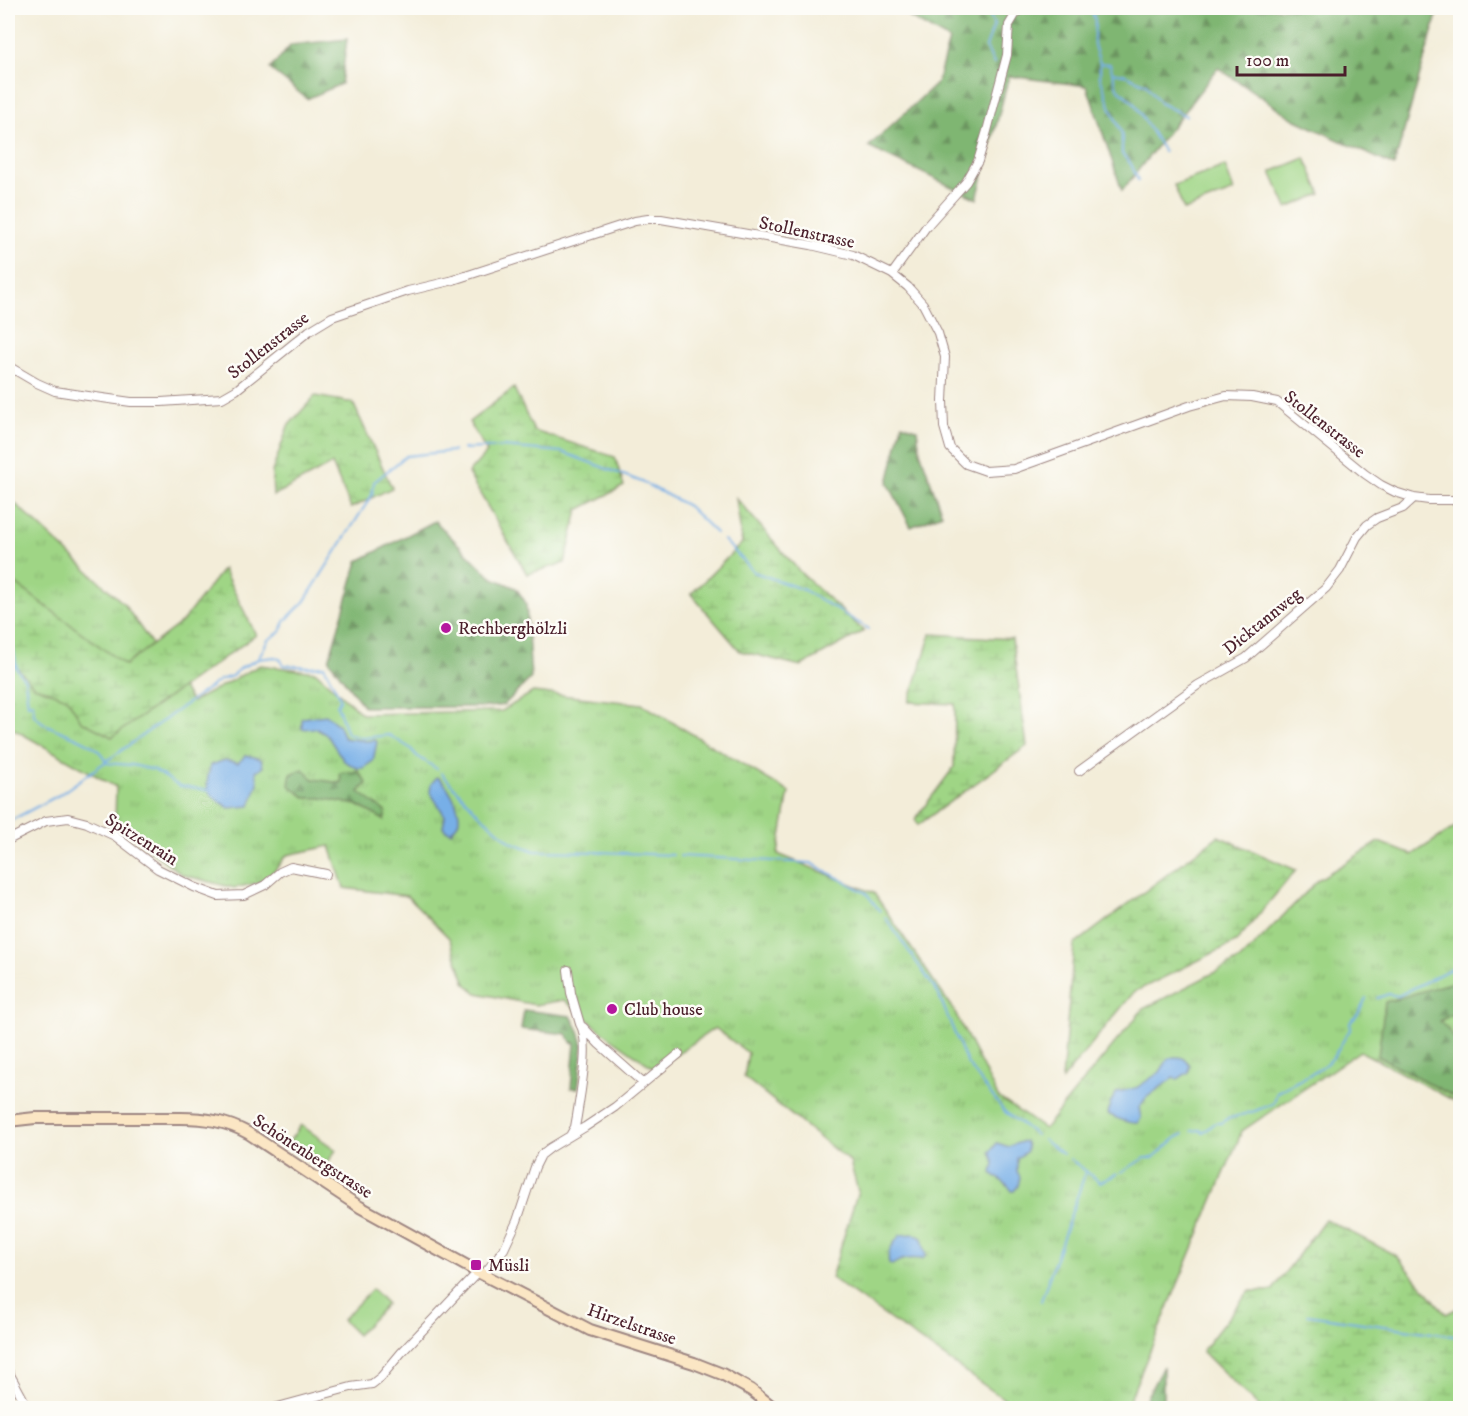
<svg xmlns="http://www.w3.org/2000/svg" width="1468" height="1416" font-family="'IM FELL DW Pica',serif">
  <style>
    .grass { fill: url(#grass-tufts); stroke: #747a58; stroke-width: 1.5 }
    .forest { fill: url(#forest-firs); stroke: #646a4e; stroke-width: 1.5 }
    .wetland { fill: url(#wetland-marsh); stroke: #747a58; stroke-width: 1.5 }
    .pitch { fill: #9fd585; stroke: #747a58; stroke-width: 1.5 }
    .water { fill: #77afe7; stroke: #606789; stroke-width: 1.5 }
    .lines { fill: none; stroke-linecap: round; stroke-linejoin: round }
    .stream { stroke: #77afe7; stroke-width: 2 }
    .street-casing { stroke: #9e8682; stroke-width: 10 }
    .secondary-casing { stroke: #9e8682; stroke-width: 14 }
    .street { stroke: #fff; stroke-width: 8 }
    .secondary { stroke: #fbe6c4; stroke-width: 10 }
    .poi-dot { fill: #b5179e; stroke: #fdfcf7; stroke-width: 2 }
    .labels { text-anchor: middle; stroke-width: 5; stroke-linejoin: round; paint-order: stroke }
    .street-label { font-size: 18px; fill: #4a1f2b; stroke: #fdfcf7 }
    .poi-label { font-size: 18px; fill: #4a1f2b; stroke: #fdfcf7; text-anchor: start }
  </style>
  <defs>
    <pattern id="grass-tufts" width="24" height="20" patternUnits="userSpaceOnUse" patternTransform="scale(1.5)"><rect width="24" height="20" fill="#9fd585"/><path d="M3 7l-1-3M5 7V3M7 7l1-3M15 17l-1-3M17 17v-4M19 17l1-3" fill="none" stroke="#8ab673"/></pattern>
    <pattern id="forest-firs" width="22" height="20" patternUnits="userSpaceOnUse" patternTransform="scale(1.5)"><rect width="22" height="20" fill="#7fb672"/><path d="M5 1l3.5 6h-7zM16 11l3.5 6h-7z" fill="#6a935e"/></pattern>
    <pattern id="wetland-marsh" width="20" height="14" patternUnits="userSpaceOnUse" patternTransform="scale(1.5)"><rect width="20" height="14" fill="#9fd585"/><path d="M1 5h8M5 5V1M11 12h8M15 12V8" fill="none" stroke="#8ab673"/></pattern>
  </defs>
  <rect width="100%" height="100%" fill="#fdfcf7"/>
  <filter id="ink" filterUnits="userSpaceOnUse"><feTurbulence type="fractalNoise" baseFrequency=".0167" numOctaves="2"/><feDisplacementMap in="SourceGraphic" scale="12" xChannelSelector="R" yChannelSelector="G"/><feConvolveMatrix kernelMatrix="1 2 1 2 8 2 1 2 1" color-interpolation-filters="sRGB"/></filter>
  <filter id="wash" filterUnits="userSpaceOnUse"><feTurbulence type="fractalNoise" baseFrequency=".008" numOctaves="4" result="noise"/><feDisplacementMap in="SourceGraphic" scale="24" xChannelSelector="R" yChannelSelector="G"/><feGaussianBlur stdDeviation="1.35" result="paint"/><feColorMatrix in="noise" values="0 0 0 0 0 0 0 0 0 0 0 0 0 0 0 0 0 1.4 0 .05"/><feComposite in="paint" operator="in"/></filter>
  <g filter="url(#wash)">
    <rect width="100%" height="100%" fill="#f3edd9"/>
    <!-- grass -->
    <path class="grass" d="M8 499H10L124 604 192 702 260 665 316 672 362 714 502 711 533 692 642 704 789 792 778 854 874 893 954 1011 998 1097 1044 1129 1143 1009 1241 959 1319 879 1379 842 1412 855 1460 824V1104L1360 1051 1242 1131 1126 1408H1017L831 1278 858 1191 850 1162 744 1077 748 1053 715 1028 655 1069 608 1036 564 1000 535 1005 477 993 466 984 449 938 407 896 344 888 330 846 287 855 266 881 234 888 183 875 115 824 116 787 8 726Z"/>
    <!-- forest -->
    <path class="forest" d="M910 8H1439L1394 166 1294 119 1218 68 1122 191 1087 86 1009 76 977 199 868 147 937 83 949 40 909 17Z
      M347 39 341 84 307 99 270 69 291 45Z
      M902 424 917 429 920 451 942 514 911 527 888 483Z
      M435 521 491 577 516 588 526 603 531 678 504 705 490 707H364L329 660 358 561Z
      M303 769 313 779 341 783 340 773 358 771 367 783 359 792 386 812 384 820 357 805 321 798H306L289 785 291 774Z
      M1460 980V1010L1440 1021 1460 1044V1100L1378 1056 1385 1002Z
      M524 1010 571 1016 579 1031 583 1045 578 1088H571L575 1043 571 1042 567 1034 521 1029Z
      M1163 1366V1408H1141Z"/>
    <!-- wetland -->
    <path class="wetland" d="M514 388 534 431 615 457 624 486 578 510 565 563 527 574 468 473 487 452 469 422Z
      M315 396 353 403 392 488 351 508 332 464 273 496 272 472 288 426Z
      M736 498 801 573 864 631 801 666 740 651 691 594 742 543Z
      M223 569 256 635 112 737 81 721 67 698 34 686 8 658V578L125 665 182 622Z
      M931 634 1012 639 1027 746 918 825 915 819 954 767 955 704 909 702Z
      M1218 836 1296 870 1236 942 1134 992 1062 1080 1074 945Z
      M1325 1219 1397 1256 1446 1314 1460 1307V1408H1260L1202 1351 1249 1291H1272Z"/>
    <!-- pitch -->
    <path class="pitch" d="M1305 158 1321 194 1287 208 1271 172Z
      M1225 166 1234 191 1184 210 1174 185Z
      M301 1125 336 1150 324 1168 288 1143Z
      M372 1289 387 1304 357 1335 342 1320Z"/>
    <!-- water -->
    <path class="water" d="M326 715 331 718 334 722 338 724 344 738 367 741 375 740 377 742 373 761 363 768H357L344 761 327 735 315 728 302 729V718Z
      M246 755 261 759 263 767 256 771 258 783 250 806 229 808C208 793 202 793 211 765L225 760 238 763Z
      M437 777C447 782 460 807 459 819 459 824 454 828 451 832L446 830 443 827 445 816 430 792 431 784Z
      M1174 1057C1182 1057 1185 1058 1190 1065L1189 1072 1178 1079 1173 1078 1146 1098 1139 1108 1141 1118 1138 1123C1131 1124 1115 1118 1108 1114L1110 1103 1117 1092 1136 1088 1160 1072 1168 1059Z
      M1025 1141 1027 1146V1151L1017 1158V1171L1020 1177 1018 1186 1014 1191H1012C1009 1185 998 1179 992 1173L994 1163 990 1152 997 1143 1009 1147 1012 1145Z
      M914 1234 922 1238 926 1256 922 1259C910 1258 902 1258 892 1265L889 1263C886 1252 893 1244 900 1235Z"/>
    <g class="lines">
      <!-- stream -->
      <path class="stream" d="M987 8 994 25 986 47 994 64
        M1087 8C1101 19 1092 29 1094 44 1095 50 1098 57 1100 63L1110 64 1117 88 1134 103 1164 152
        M1100 63V77L1111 109 1122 134V154L1131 164 1138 180
        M1112 72 1123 74 1146 84 1160 103 1186 116
        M463 449 504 447 562 452 642 482 688 506 716 533
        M724 540 754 572 804 590 869 629
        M8 621 17 669
        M8 657 25 680 28 704 33 703 34 715C38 718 41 722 45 724 63 734 97 741 105 760
        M258 659 268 640 280 632 286 620 304 602 372 495 374 482 406 456 453 451
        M105 763 132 765 154 770 179 786 208 790
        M441 773 480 815 511 842 535 851 599 852 673 855
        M8 822 59 795 220 680 232 676 239 669 258 659 275 657 281 660 283 665 309 667 324 666 339 695 340 700 337 705 347 734 363 738 389 735 410 748 417 756 437 769
        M680 856 811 863 866 893 880 911
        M885 917 938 993 967 1063 992 1096
        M1377 998 1389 994 1398 996 1460 964
        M993 1097 1005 1112 1036 1135
        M1192 1131 1200 1130 1203 1133 1215 1123H1222L1227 1119 1255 1111 1274 1103 1277 1092 1318 1070 1332 1059 1351 1028 1350 1023 1358 1014 1366 998
        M1043 1140 1063 1154
        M1070 1159 1100 1182 1117 1174
        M1121 1172 1145 1158H1153L1176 1138 1184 1134
        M1041 1301 1086 1171
        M1308 1315 1460 1337"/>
    </g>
  </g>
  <g filter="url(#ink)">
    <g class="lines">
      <!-- street casing -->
      <g class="street-casing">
        <path id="street" d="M892 274 926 227 966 182 978 161 987 131 1007 55 1009 25 1015 15 1022 8
          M8 366 37 383 55 391 81 395 131 402H161L222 398 236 390 309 331 332 317 408 291 450 281 635 221 648 219H661L811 245 853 255 892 274 908 287 923 304 938 333 945 357 943 401 944 427 950 448 966 464 986 471 1014 469 1189 406 1226 396 1252 397 1277 402 1365 474 1381 485 1395 492 1414 498 1429 500H1460
          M1079 771 1198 685 1246 658 1326 588 1340 570 1357 537 1367 525 1377 518 1403 508 1414 498
          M8 840 46 821 68 818 87 823 115 836 158 869 194 887 218 896 244 895 265 885 280 872 291 867 326 874
          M568 970 571 993 580 1024C591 1041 580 1095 577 1116L575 1127 571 1134
          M583 1027 599 1044 643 1083
          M484 1274 504 1249 517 1221 535 1167 541 1155 550 1148 585 1127 615 1107 679 1054
          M8 1371 28 1408
          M274 1408 351 1387 372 1384 381 1377 401 1353 478 1272"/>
      </g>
      <!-- secondary casing -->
      <g class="secondary-casing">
        <path id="secondary" d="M8 1121 35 1118H181C205 1118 226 1121 248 1133L360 1207 478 1272 590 1330 694 1363 722 1374 751 1390 774 1408"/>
      </g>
      <!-- street -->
      <use href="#street" class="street"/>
      <!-- secondary -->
      <use href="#secondary" class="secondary"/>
    </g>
  </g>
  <!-- markers -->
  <g class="poi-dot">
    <circle cx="446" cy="628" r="6"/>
    <circle cx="612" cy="1009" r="6"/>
    <rect x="470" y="1259" width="12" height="12" rx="3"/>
  </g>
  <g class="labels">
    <!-- street labels -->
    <g class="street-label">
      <text transform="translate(807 232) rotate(12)" y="6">Stollenstrasse</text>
      <text transform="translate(268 345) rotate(-38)" y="6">Stollenstrasse</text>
      <text transform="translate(1325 424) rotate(38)" y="6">Stollenstrasse</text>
      <text transform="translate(1262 621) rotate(-39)" y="6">Dicktannweg</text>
      <text transform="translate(142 839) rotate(32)" y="6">Spitzenrain</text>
      <text transform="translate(313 1156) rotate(33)" y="6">Schönenbergstrasse</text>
      <text transform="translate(632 1324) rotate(19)" y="6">Hirzelstrasse</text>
    </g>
    <!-- poi labels -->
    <g class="poi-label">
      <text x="458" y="634">Rechberghölzli</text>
      <text x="624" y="1015">Club house</text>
      <text x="488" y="1271">Müsli</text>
    </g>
  </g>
  <!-- margin -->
  <rect width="1468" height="1416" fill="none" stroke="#fdfcf7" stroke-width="30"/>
  <!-- scale -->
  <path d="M1237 66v9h108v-9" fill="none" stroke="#4a1f2b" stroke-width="3"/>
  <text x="1246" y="66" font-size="18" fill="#4a1f2b" stroke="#fdfcf7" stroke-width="4.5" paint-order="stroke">100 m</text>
</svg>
